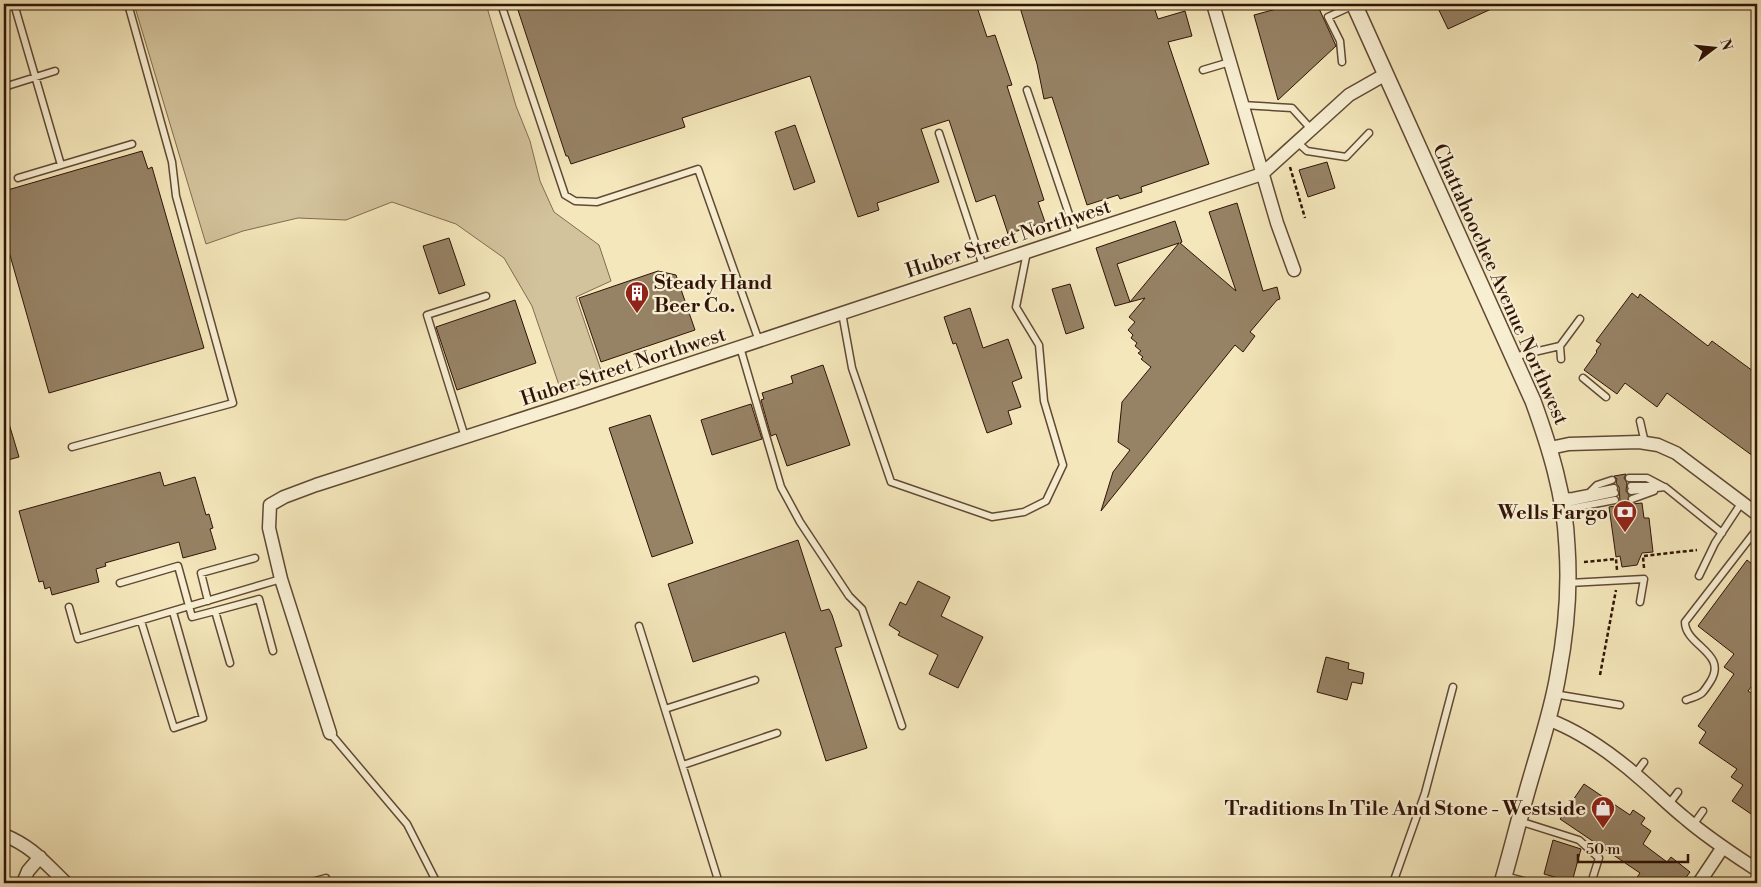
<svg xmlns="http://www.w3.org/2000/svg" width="1761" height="887" font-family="'Libre Bodoni',serif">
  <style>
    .green { fill: #d3c39c; stroke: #826c52 }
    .building { fill: #968265; stroke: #301407 }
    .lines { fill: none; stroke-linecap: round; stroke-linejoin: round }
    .service-casing { stroke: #614934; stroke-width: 9 }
    .minor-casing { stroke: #614934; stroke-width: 15 }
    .tertiary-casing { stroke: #614934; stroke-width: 18 }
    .path { stroke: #301407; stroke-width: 2.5; stroke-dasharray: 4 2.5; stroke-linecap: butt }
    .service { stroke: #f8efd3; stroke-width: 6 }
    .minor { stroke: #f8efd3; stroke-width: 12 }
    .tertiary { stroke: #f8efd3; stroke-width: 15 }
    .labels { text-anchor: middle; stroke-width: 4.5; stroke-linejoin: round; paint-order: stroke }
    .street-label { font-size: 20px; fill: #301407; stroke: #f8efd3 }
    .poi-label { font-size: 20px; font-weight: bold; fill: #301407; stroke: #f8efd3; text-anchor: end }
  </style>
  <rect width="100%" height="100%" fill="#f4e7bb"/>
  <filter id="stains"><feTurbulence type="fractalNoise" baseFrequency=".004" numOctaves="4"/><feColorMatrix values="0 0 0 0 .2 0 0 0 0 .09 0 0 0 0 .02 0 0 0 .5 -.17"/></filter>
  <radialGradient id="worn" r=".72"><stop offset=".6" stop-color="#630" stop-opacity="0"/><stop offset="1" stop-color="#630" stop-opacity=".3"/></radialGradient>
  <!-- green -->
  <path class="green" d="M134 4H486L516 106 530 141 540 181 554 212 599 245 611 281 576 297 603 376 561 391 532 306 504 258 456 224 392 202 346 220 298 218 243 231 206 244Z"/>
  <!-- building -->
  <path class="building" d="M516 4H976L987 37 995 35 1012 85 1007 86 1044 200 1038 202 1045 222 1008 234 995 195 976 202 949 120 921 129 939 182 877 203 879 210 858 217 810 76 682 118 685 127 571 164 568 156H566Z
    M1019 4H1153L1158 19 1185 11 1192 36 1168 42 1209 164 1141 187 1142 192 1120 199 1118 195 1087 205 1052 97 1044 99 1037 64Z
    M1295 4H1317L1336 46 1278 100 1254 15Z
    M1436 4H1502L1448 29Z
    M795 125 815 182 794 190 775 132Z
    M142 151 148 169 152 167 204 348 49 393 4 234V191Z
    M1327 162 1335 188 1308 197 1299 170Z
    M1237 203 1263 291 1277 287 1280 299 1277 300 1250 332 1255 336 1243 352 1235 345 1101 511 1113 472 1130 450 1118 442 1122 402 1151 367 1141 359 1143 357 1138 353 1141 351 1135 346 1137 343 1131 338 1133 335 1128 330 1135 322 1129 317 1145 298 1130 302 1179 243 1117 264 1130 302 1115 306 1096 248 1175 221 1182 242 1180 243 1236 291 1209 212Z
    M449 238 465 285 439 294 423 246Z
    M658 271 676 275 695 330 601 362 579 298Z
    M1070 284 1084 328 1066 334 1052 289Z
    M1632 293 1638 298 1640 294 1708 346 1712 341 1757 374V459L1667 393 1657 407 1625 383 1617 394 1584 370 1597 352 1596 351 1601 344 1596 341Z
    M515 300 536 363 457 390 436 327Z
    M970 308 983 348 1008 339 1022 378 1012 382 1021 407 1008 411 1012 424 987 433 956 343 953 344 944 317Z
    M823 365 850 445 787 466 776 434 771 436 761 400 764 399 762 393 793 383 791 376Z
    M751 404 762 439 712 455 701 420Z
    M650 415 693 543 652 557 609 428Z
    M4 417H7L19 457 4 461Z
    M160 472 164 486 195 477 206 515 209 514 213 528 210 529 216 549 183 558 179 542 105 563 106 566 96 569 99 582 52 595 50 587 45 589 43 581 39 582 19 511Z
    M1626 474 1624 478 1627 483 1626 491 1629 495 1628 501 1632 504 1642 503 1644 518H1649L1653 552 1642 553 1637 565 1622 567 1620 556 1616 557 1609 507 1615 506 1620 501 1619 487 1616 483 1617 479 1614 476Z
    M798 540 821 611 829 609 832 615 842 646 835 648 867 748 826 761 785 632 693 662 668 584Z
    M1747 560 1757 568V679L1748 691 1757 697V818L1732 801 1743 785 1731 777 1737 769 1699 743 1706 732 1698 726 1734 674 1724 667 1734 654 1698 626Z
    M918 581 950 597 941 616 983 637 958 688 929 674 938 655 898 635 900 632 889 625 900 602 906 605Z
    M1326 657 1349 663 1348 669 1364 673 1362 684 1352 682 1347 700 1317 692Z
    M1584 784 1630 815 1633 810 1645 818 1641 824 1651 831 1643 844 1667 862 1671 857 1690 872 1682 883H1633L1640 873 1560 819Z
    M1553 840 1581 849 1572 882 1544 874Z"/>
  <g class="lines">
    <!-- service casing -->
    <g class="service-casing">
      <path id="service" d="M14 4 61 165
        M501 4 565 195 575 201 597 202 698 169 759 341
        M1342 62 1340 41 1328 17 1356 4
        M1203 70 1230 62
        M4 87 55 71
        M1027 90 1076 235
        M1242 105 1292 108 1311 129
        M939 133 983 266
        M1297 142 1307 151 1346 157 1369 133
        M18 178 132 144
        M842 313 852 368 891 482 992 517 1024 512 1046 501 1063 465 1044 401 1039 345 1016 307 1027 252
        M1560 346 1561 359
        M740 347 781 487 800 522 849 596 862 609 902 726
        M1513 357 1560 346 1580 319
        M1583 378 1606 397
        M1640 421 1645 443
        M465 437 427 315 486 296
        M72 447 233 403 176 196 172 162 128 4
        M1629 478H1647L1664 487
        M1631 486H1651
        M1631 491 1665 487 1722 533
        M1588 494 1597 485 1612 480
        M1561 497 1573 496 1614 488
        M1632 499 1654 491
        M1562 504 1615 493
        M1563 510 1615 500
        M1699 576 1715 543 1742 502
        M120 583 178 566 192 617 215 611 230 663
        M1569 583 1644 579 1640 602
        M208 601 201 573 255 558
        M69 607 78 639 281 579
        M215 611 259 599 273 651
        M141 621 174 728 203 718 173 612
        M639 626 719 883
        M1554 694 1620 705
        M1686 700C1702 694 1701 696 1710 682 1729 653 1685 646 1685 622L1757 529
        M665 709 755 680
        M330 733 407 824 437 883
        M683 765 777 733
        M1635 774 1644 762
        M1669 804 1678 792
        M1519 821 1579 840 1599 858 1591 883
        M1693 825 1703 811
        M1505 876 1531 883
        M308 883 326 878
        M1393 883 1425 793 1453 687"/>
    </g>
    <!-- minor casing -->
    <g class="minor-casing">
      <path id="minor" d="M1213 4 1277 223 1294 270
        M1550 448 1569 444 1639 442 1658 445 1676 453 1757 514
        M1547 719C1582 732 1615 756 1643 781 1657 793 1671 807 1686 819 1708 838 1733 854 1757 870
        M330 733 281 579 269 528 270 505 284 497 316 485 574 402 1262 174 1349 95 1386 74
        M4 835C33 847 44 862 66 883
        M23 883 28 871 40 857
        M1699 883 1723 847"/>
    </g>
    <!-- tertiary casing -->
    <g class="tertiary-casing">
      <path id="tertiary" d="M1354 4 1533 401C1550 448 1565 496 1567 547 1570 590 1566 633 1558 675 1552 711 1540 746 1530 781 1520 815 1512 849 1502 883"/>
    </g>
    <!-- path -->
    <path class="path" d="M1290 167 1305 218
      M1584 562 1616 559 1617 570
      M1644 568 1643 556 1697 550
      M1600 675 1616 590"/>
    <!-- service -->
    <use href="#service" class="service"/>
    <!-- minor -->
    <use href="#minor" class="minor"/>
    <!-- tertiary -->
    <use href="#tertiary" class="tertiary"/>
  </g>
  <!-- icons -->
  <defs>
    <g id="building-pin" transform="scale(1.25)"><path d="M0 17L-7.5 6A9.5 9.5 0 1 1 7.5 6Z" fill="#8f2418" stroke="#f8efd3"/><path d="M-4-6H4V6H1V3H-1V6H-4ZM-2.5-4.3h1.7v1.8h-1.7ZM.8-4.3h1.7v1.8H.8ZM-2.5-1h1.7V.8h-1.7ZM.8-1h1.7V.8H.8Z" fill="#fff"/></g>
    <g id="bank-pin" transform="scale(1.25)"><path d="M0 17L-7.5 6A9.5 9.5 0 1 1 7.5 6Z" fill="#8f2418" stroke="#f8efd3"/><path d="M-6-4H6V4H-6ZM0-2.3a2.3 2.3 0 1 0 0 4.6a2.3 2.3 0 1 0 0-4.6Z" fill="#fff"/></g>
    <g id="shop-pin" transform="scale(1.25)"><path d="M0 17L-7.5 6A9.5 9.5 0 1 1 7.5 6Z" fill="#8f2418" stroke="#f8efd3"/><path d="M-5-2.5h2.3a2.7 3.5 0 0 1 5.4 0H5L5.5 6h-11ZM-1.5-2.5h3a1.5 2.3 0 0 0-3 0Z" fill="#fff"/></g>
  </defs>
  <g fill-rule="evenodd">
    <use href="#building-pin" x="637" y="293"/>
    <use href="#bank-pin" x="1625" y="512"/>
    <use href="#shop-pin" x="1603" y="808"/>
  </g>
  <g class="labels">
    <!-- street labels -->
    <g class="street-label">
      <text transform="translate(1008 238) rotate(-18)" y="7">Huber Street Northwest</text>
      <text transform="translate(1501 284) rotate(66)" y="7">Chattahoochee Avenue Northwest</text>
      <text transform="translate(623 366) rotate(-18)" y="7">Huber Street Northwest</text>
    </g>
    <!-- poi labels -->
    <g class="poi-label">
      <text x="654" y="289" text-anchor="start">Steady Hand<tspan x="654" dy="23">Beer Co.</tspan></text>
      <text x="1608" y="519">Wells Fargo</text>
      <text x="1586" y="815">Traditions In Tile And Stone - Westside</text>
    </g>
  </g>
  <!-- margin -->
  <rect width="1761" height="887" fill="none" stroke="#f4e7bb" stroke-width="20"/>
  <rect x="5" y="5" width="1751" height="877" fill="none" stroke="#301407" stroke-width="2.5"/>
  <rect x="10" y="10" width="1741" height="867" fill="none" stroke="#301407"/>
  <!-- north arrow -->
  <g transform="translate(1714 48) rotate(74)" stroke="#f8efd3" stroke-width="4" paint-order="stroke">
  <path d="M0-4L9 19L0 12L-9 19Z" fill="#301407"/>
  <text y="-8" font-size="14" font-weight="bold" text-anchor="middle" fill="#301407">N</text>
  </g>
  <!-- scale -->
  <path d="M1578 854v8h110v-8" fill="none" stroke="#301407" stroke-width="2.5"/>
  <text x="1586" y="854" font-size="15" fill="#301407" stroke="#f8efd3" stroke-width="4" paint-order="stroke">50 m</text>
  <rect width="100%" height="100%" filter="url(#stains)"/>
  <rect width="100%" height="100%" fill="url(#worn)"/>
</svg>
